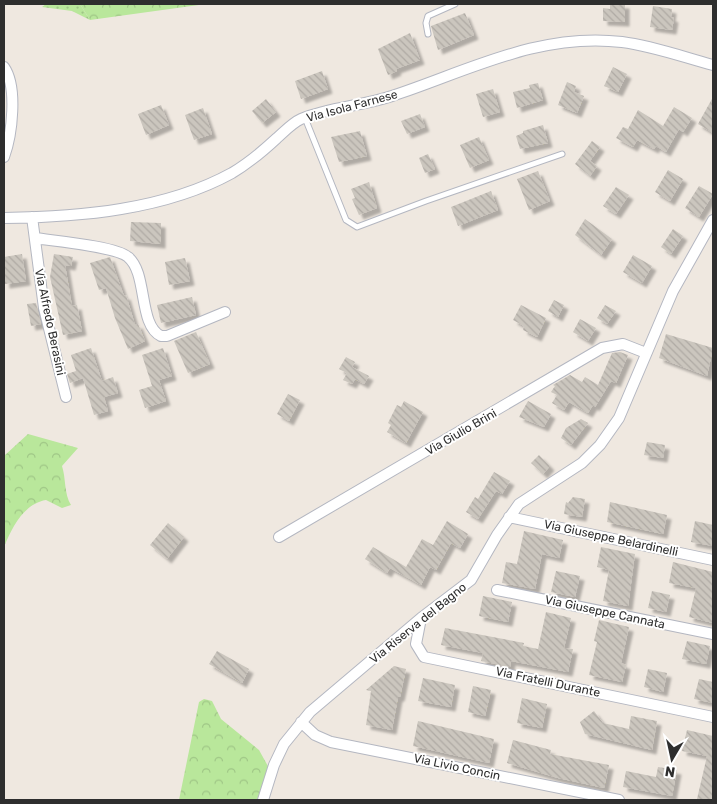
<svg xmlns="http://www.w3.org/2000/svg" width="717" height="804" font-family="Rubik,sans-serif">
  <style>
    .grass { fill: url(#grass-dots) }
    .forest { fill: url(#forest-crowns) }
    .building { fill: url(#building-back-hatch); filter: url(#shadow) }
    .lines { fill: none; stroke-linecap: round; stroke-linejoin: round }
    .service-casing { stroke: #b4b7c1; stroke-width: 7 }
    .minor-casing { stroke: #b4b7c1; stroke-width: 12 }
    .service { stroke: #fff; stroke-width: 5 }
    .minor { stroke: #fff; stroke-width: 10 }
    .labels { text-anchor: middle; stroke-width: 4; stroke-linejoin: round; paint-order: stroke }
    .street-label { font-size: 12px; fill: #2e2e2e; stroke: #fff }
  </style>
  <defs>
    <pattern id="grass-dots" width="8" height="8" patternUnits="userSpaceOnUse" patternTransform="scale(1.25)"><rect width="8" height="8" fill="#b9e79b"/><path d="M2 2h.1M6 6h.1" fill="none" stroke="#9fc686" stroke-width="1.8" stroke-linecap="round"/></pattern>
    <pattern id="forest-crowns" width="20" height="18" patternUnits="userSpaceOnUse" patternTransform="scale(1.25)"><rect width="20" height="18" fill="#b9e79b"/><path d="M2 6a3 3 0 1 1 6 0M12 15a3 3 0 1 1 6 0" fill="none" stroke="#9fc686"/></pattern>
    <pattern id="building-back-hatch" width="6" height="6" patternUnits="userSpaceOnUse" patternTransform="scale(1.25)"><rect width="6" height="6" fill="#cbc6be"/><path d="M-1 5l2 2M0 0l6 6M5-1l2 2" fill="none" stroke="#afaaa4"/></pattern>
    <filter id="shadow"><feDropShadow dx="4.5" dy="4.5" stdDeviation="1" flood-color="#0004"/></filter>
  </defs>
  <rect width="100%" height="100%" fill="#efe8e0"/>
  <!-- grass -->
  <path class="grass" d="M46 4H80L90 20 72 11 42 7Z"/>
  <!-- forest -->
  <path class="forest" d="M80 4H206L90 20Z
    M28 434 78 448 62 466C66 478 64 494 71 505L62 508 46 500C23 504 12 528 4 547V456Z
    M204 699 212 701 221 719 259 750 269 768 257 800H179L199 702Z"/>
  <!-- building -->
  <path class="building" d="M610 4H625V22L603 21V8L610 9Z
    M653 6 672 9 671 17 674 18 672 30 650 27Z
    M465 13 474 35 438 50 431 26Z
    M410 33 420 60 396 69 397 71 388 75 378 49Z
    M613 67 627 74 618 92 604 86Z
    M322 71 328 89 301 99 295 81Z
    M567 82 576 86 574 92 584 96 577 113 558 105Z
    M538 83 543 100 517 108 513 92 530 88 529 85Z
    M493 89 500 112 483 117 476 94Z
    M713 97V133L698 124Z
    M266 99 276 112 262 123 252 111Z
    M161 105 169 125 146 135 138 114Z
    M674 107 692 118 683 132 679 129 666 152 656 146 654 149 637 140 633 147 616 138 623 127 628 129 638 110 663 126Z
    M203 108 212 134 194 140 185 115Z
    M420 114 425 127 407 134 401 121Z
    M543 125 548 143 520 149 516 136 523 133V131Z
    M360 131 367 156 339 162 331 137Z
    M479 137 489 160 470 168 460 145Z
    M592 141 600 147 590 161 597 166 590 176 575 164Z
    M428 154 435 169 425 173 419 158Z
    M668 170 683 179 670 201 655 192Z
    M538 171 550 201 529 210 517 179Z
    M369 182 377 208 359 215 352 199 355 198 351 189Z
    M699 186 713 194 699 217 685 208Z
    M616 187 629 195 616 214 603 206Z
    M491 191 498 210 458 226 451 207Z
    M585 219 612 239 601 255 575 235Z
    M131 222 161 223V244L130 241Z
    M673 229 683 236 671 254 661 247Z
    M22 254 26 281 5 284 4 257Z
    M54 254 73 257 71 266 65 265 72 306 77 305 82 331 63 335 50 277Z
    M633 255 652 266 642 283 623 272Z
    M110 257 124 296 126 295 135 325 138 324 145 341 128 349 115 318 106 288 99 290 90 263Z
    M185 258 190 281 169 285 165 262Z
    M192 297 196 315 161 323 157 305Z
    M554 300 564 305 558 317 548 311Z
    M36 303 41 324 31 326 27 304Z
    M521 305 546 318 537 337 523 330 524 326 513 320Z
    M605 305 616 311 607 324 597 318Z
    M580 319 596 328 588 341 573 332Z
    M196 332 210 364 188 373 174 341Z
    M666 334 713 348 707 376 659 358Z
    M91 348 102 381 113 377 118 393 104 397 108 411 94 415 83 378 70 383 67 374 76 371 71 355Z
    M163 348 172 376 159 380 166 401 145 408 139 390 152 386 142 355Z
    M620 352 628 355 616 383 611 381 595 407 593 405 588 413 569 402 564 410 552 403 557 395 551 392 555 386 553 385 570 375 582 382 585 377 598 385 612 353Z
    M346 357 355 362 352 367 369 376 364 384 355 379 352 384 343 380 347 373 339 369Z
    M288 394 300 400 289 421 277 414Z
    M404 401 423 412 406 443 387 432 391 425 388 423 397 405 401 407Z
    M528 401 551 414 544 427 519 417Z
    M581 419 588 423 571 445 561 438 566 428Z
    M647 442 665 445 663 458 644 455Z
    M539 455 550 466 543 474 531 463Z
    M494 472 510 481 502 494 496 491 478 519 466 512 475 497 478 499Z
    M573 497 585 499 582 517 564 514 566 502 568 503Z
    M610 502 667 515 663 534 607 522Z
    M447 521 468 534 460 548 451 543 436 570 430 567 421 585 390 568 387 573 365 559 373 547 406 567 422 539 433 545Z
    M695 521 713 525V546L691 542Z
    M168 523 184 537 167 559 150 545Z
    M524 531 563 540 559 558 542 554 535 589 502 583 506 562 517 564Z
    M601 547 635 554 628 606 603 601 609 570 597 567Z
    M673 562 713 572V623L689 617 696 588 669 583Z
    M556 571 580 576 575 597 551 592Z
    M652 591 670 595 666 612 648 608Z
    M483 596 512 602 508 622 479 616Z
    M546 612 571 618 564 648 573 649 568 672 511 661 510 667 481 661 483 653 441 645 445 628 524 643 523 646 538 649Z
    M599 620 629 627 621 663 626 665 622 682 589 675 597 642 594 641Z
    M687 641 710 646 706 664 682 659Z
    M217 651 249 669 242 683 209 664Z
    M394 666 406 669 400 697H398L392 730 366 725 371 691 366 690Z
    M648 669 667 673 663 692 644 687Z
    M423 678 455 685 451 707 418 701Z
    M699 679 713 682V703L694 699Z
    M473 686 491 690 485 716 468 712Z
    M522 698 547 704 542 728 517 723Z
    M594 711 603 723 629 729 631 716 657 721 652 750 585 734 580 722Z
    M418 721 494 739 489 763 413 746Z
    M687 730 713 736V800L697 799 707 756 682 751Z
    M513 740 551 750 550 754 609 765 604 788 558 778 507 763Z
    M658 767 677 770 672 796 623 787 626 771 656 777Z"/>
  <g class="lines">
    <!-- service casing -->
    <g class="service-casing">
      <path id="service" d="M428 34 426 23 428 16 455 4
        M305 118 346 220 357 227 426 201 562 154"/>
    </g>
    <!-- minor casing -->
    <g class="minor-casing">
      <path id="minor" d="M4 67C18 87 12 135 4 157
        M32 217 44 308 66 397
        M4 218C79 217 165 210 232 173 249 163 263 151 277 138 284 132 292 123 301 119 329 107 363 106 392 96 468 71 539 32 622 42 653 46 683 57 713 65
        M35 238C54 241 115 246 128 257 148 273 138 325 161 336H167L225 312
        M509 517 713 560
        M279 537 602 348 623 344 646 353
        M497 590 713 634
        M421 618 416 644 424 657 713 717
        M301 722 315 735 331 742 619 800
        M263 800 274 765 284 744 310 712 421 618 471 580 497 535 519 504 582 463 600 445 619 418 673 291 713 220"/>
    </g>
    <!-- service -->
    <use href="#service" class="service"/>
    <!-- minor -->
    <use href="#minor" class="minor"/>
  </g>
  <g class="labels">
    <!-- street labels -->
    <g class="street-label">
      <text transform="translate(352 106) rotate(-15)" y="4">Via Isola Farnese</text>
      <text transform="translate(50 322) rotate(78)" y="4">Via Alfredo Berasini</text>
      <text transform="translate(461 432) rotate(-30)" y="4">Via Giulio Brini</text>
      <text transform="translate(611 538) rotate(12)" y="4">Via Giuseppe Belardinelli</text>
      <text transform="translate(605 612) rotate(12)" y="4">Via Giuseppe Cannata</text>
      <text transform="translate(418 623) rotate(-39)" y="4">Via Riserva del Bagno</text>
      <text transform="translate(548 682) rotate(12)" y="4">Via Fratelli Durante</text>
      <text transform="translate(457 767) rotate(12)" y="4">Via Livio Concin</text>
    </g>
  </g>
  <!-- border -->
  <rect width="717" height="804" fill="none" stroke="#2e2e2e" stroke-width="10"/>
  <!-- north arrow -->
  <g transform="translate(672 759) rotate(189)" stroke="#ffffff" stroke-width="4" paint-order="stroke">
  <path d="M0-4L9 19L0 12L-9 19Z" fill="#2e2e2e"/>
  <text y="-8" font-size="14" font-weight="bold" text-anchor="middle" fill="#2e2e2e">N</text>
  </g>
</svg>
